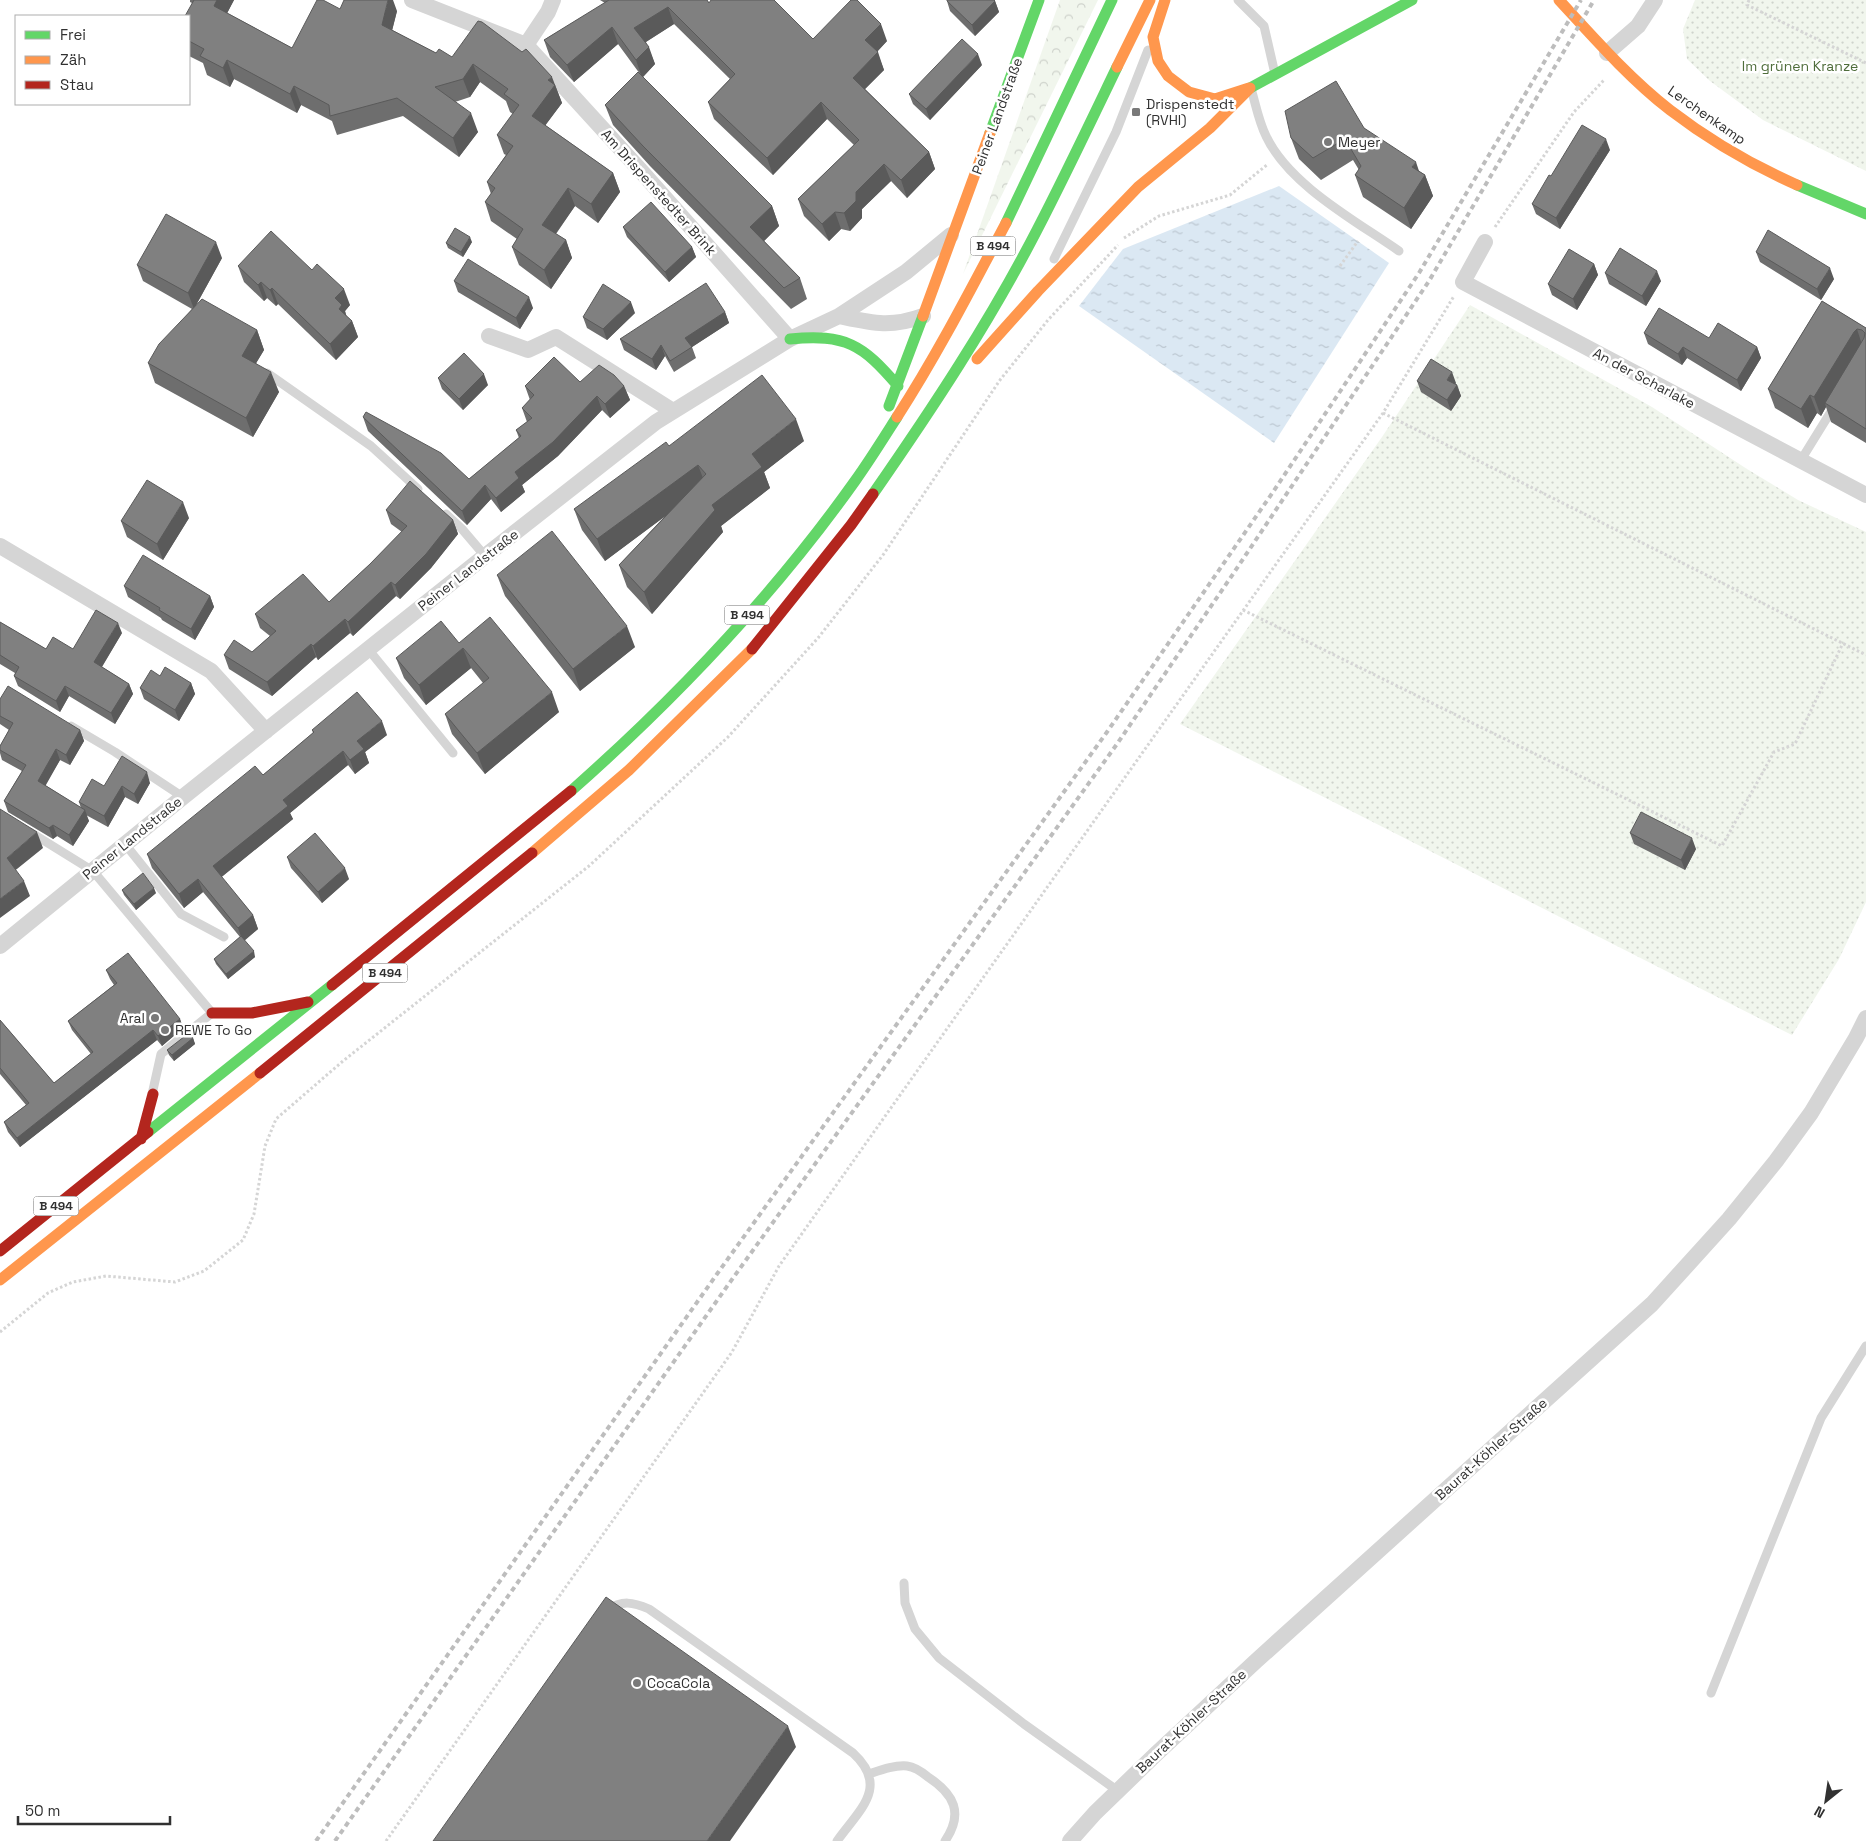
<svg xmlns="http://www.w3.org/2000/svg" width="1866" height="1841" font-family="'Space Grotesk',sans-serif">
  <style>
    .grass { fill: url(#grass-dots) }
    .forest { fill: url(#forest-crowns) }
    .water { fill: url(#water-ripples) }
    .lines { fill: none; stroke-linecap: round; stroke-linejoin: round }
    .path { stroke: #d5d5d5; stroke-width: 3; stroke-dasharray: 2.5 2.5; stroke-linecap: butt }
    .lane { stroke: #d5d5d5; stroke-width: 9 }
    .street { stroke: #d5d5d5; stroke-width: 16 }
    .fast { stroke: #63d668; stroke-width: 11 }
    .slow { stroke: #ff974d; stroke-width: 11 }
    .jam { stroke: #b3261e; stroke-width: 11 }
    .rail { stroke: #bdbdbd; stroke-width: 4; stroke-dasharray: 5 4; stroke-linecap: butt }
    .wall { fill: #6e6e6e }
    .shaded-wall { fill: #5a5a5a }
    .building { fill: #808080; stroke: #5a5a5a }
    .poi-dot { fill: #797979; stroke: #fff; stroke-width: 2 }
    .labels { text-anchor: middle; stroke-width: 5; stroke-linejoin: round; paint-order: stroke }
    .shield { fill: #fff; stroke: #6f6f6f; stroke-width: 1 }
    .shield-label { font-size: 12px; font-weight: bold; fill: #313131 }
    .park-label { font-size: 14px; fill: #506e3c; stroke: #fff }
    .poi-label { font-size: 14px; fill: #313131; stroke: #fff; text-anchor: start }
    .street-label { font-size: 14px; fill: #313131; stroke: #fff }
  </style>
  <defs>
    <pattern id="grass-dots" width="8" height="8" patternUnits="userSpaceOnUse" patternTransform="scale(1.25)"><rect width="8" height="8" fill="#f1f6ed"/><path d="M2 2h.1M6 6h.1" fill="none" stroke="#cfd3cc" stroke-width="1.8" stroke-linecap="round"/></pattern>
    <pattern id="forest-crowns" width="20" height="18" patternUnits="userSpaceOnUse" patternTransform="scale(1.25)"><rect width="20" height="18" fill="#f1f6ed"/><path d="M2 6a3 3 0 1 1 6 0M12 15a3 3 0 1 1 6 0" fill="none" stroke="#cfd3cc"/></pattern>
    <pattern id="water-ripples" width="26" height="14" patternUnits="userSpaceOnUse" patternTransform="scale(1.25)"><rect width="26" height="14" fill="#dbe8f3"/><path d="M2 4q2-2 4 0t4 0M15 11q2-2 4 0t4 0" fill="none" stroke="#bcc7d1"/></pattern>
  </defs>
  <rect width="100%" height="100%" fill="#fff"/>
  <!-- grass -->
  <path class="grass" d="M1695 0H1866V171L1763 120 1710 81 1687 59 1683 29Z
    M1470 305 1652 407 1747 469 1798 500 1866 532V902L1839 959 1792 1035 1180 724 1382 437Z"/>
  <!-- forest -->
  <path class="forest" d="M1060 0H1098L963 274Z"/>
  <!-- water -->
  <path class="water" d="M1279 186 1389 263 1274 443 1079 306 1123 249Z"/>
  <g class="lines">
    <!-- path -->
    <path class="path" d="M1749 0 1747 5 1866 63
      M1495 227 1574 112 1604 80
      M1124 238 1159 216 1230 195 1268 164
      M1340 266 1358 241
      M1383 413 1866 655
      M1243 610 1722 846 1774 752 1795 744 1843 643
      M0 1332 48 1293 73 1282 106 1276 175 1282 204 1271 243 1240 254 1214 265 1146 276 1119 343 1061 589 866 728 737 818 638 883 555 1000 380 1048 320 1118 245
      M386 1841 732 1352 779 1266 1383 413 1454 296"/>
    <!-- lane -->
    <path class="lane" d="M1238 0 1264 26 1275 74
      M1252 92C1256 106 1259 122 1266 136 1289 185 1356 221 1399 251
      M1054 259 1116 132 1148 50
      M267 373 371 446 418 489
      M1801 460 1835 405
      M446 514 462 529 485 556
      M368 649 453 753
      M71 726 115 752 183 797
      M30 832 93 871 212 1013 161 1054 153 1090
      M125 844 181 914 224 937
      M904 1583 905 1603 915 1629 939 1658 1024 1724 1118 1791
      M607 1610C622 1600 633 1602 649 1609L853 1753C890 1787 859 1810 837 1841
      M1711 1693 1821 1418 1866 1346
      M869 1774C881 1770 894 1765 907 1766 915 1767 922 1772 928 1777 954 1794 964 1813 945 1841"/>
    <!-- street -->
    <path class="street" d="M412 0 526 45 641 171 790 339
      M526 45 548 12 553 0
      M1607 53 1638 26 1655 0
      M1485 242 1463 282 1866 495
      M839 316C872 323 890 328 923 316
      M489 336 528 350 556 337 673 411
      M0 546 211 671 266 731
      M0 946 183 797 485 556 656 422 790 339 839 316 906 272 951 235
      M1070 1841 1095 1813 1156 1754 1256 1661 1652 1304 1729 1219 1776 1161 1811 1113 1856 1038 1866 1018"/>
    <!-- fast -->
    <path class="fast" d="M1250 88 1412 0
      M990 133 1039 0
      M1797 185 1866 214
      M1006 223 1112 0
      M790 339C846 334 862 344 898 386
      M889 406 923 316
      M873 494C932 409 989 323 1037 230 1065 176 1091 121 1117 67
      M571 791C676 698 774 595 855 481 870 460 883 439 897 417
      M148 1132 332 985"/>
    <!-- slow -->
    <path class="slow" d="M1165 0 1153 37 1158 61 1168 76 1189 92 1215 99 1249 88
      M1559 0C1594 38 1629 78 1670 110 1709 140 1752 165 1797 185
      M1117 67 1150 0
      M923 316 990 133
      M977 359 1038 291 1138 187 1210 128 1250 88
      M897 417C937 355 971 289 1006 223
      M532 853 629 770 752 649
      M0 1280 260 1073"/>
    <!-- jam -->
    <path class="jam" d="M752 649 851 525 873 494
      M332 985 571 791
      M212 1013H252L308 1002
      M260 1073 532 853
      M141 1139 153 1094
      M0 1251 148 1132"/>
    <!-- rail -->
    <path class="rail" d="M316 1841 717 1274 1107 732 1273 492 1419 273 1581 0
      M335 1841 728 1285 1117 744 1233 574 1429 281 1594 0"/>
  </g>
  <!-- wall -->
  <path class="wall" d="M190 0H234L227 13 292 48 340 9 397 11 392 30 436 53 452 57 555 85 562 103 545 125 613 173 620 192 598 223 575 206 556 234 566 240 572 258 551 289 519 265 512 247 517 239 491 221 485 202 491 194 487 182 506 155 504 154 497 135 513 114 510 112 506 101 480 82 470 97 455 102 478 132 459 157 403 116 337 135 332 121 301 105 297 113 234 79 230 87 207 75 203 63 189 56V16L192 3 190 2Z
    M600 0H707L709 3 813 39 887 41 877 52 884 70 865 89 929 152 935 169 907 198 891 181 862 209V218L850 231 841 229 829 241 804 216 798 199 854 145 827 119 773 175 714 119 708 102 730 79 674 24 646 42 655 64 643 77 772 206 779 226 764 241 800 278 807 299 791 309 650 166 613 125 605 105 640 74 618 44 574 82 550 57 544 40 605 3Z
    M947 1H995L999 12 975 36 950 11Z
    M982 65 930 120 913 104 909 94Z
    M1364 128 1419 171 1425 175 1433 196 1411 229 1363 197 1355 175 1359 170 1353 160 1321 180 1299 159 1291 138Z
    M1610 150 1560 229 1536 214 1532 204 1551 176Z
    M623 227 692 247 696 257 669 282 627 237Z
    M472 242 463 257 448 248 446 243Z
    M1756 252 1834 279 1821 300 1760 262Z
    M222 258 196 305 257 330 264 350 256 363 279 392 253 437 155 383 148 363 192 309 143 281 137 265Z
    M1594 264 1598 275 1577 310 1552 295 1548 284Z
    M238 266 312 270 350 305 345 311 346 316 352 321 358 337 336 360 278 304 276 306 267 298 264 301 244 282Z
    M1605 273 1661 281 1646 306 1609 284Z
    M454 281 533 308 520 329 458 292Z
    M1822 301 1866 328V443L1831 422 1826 407 1821 416 1817 413 1808 428 1775 408 1768 389Z
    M725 312 729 323 692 347 696 358 674 372 665 356 656 370 624 350 620 339Z
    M635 313 607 340 587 328 583 317Z
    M1644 333 1709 338 1757 347 1761 358 1741 391 1687 358 1682 365 1648 344Z
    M438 378 488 385 463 410 442 389Z
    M1417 381 1456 383 1455 384 1457 385 1461 396 1451 411 1421 392Z
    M580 382 624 386 630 400 610 418 602 410 558 456 522 485 525 492 501 512 491 499 467 525 368 431 363 417 469 479 519 438 516 430 527 422 522 408 530 400 525 386Z
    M804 441 764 472 770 488 721 526 723 532 652 614 627 587 619 565 665 516 605 561 582 530 574 509 669 446Z
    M386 510 453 520 458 534 431 568 400 599 396 596 353 636 350 633 318 660 316 657 272 696 229 669 224 655 252 652 270 636 260 628 255 614 329 602 370 564 402 532 391 524Z
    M189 518 163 560 127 537 121 521Z
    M497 575 635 647 580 691 505 596Z
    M124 586 210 596 214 607 195 640 162 620 161 618 128 597Z
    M0 622 46 649H73L122 633 102 667 129 684 133 694 115 724 69 696 60 712 18 686 14 676 15 673 0 664Z
    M459 643 559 712 485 774 452 734 445 714 483 683 471 668 426 705 404 678 396 658Z
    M160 676 191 683 195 694 179 721 144 699 140 688Z
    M0 699 80 730 84 741 70 765 60 760 45 785 81 808 79 802 104 786 150 783 138 804 125 797 108 827 86 815 89 821 73 846 57 836 53 839 8 812 4 801 22 771 2 760 0 753V746L9 730 0 724Z
    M312 730 387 735 365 752 369 763 355 774 348 765 290 813 293 819 221 877 253 915 258 929 244 940 255 957 228 979 216 964 214 959 240 937 203 892 184 908 152 868 147 854 263 775 313 733Z
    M1630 833 1696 849 1685 870 1634 844Z
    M287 857 349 879 322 903 291 868Z
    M122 890 156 893 136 910 124 895Z
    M106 970 180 1019 183 1028 162 1046 157 1040 20 1147 8 1132 4 1122 26 1105 0 1074V1020L54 1083 91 1054 72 1030 68 1021 114 985 110 979Z
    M193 1038 195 1044 174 1061 169 1055 167 1050Z"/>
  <!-- shaded-wall -->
  <path class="shaded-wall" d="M217 0H234L221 25 214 6Z
    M388 0H393L397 11 389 43 382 25Z
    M995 1 999 12 975 36 972 25Z
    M668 7 674 24 641 45 634 28Z
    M881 24 887 41 871 58 865 40Z
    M612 27 618 44 574 82 567 65Z
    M649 47 655 64 642 78 636 60Z
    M878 52 884 70 859 95 853 78Z
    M978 54 982 65 930 120 926 109Z
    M227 60 234 79 230 87 223 68Z
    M473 64 480 82 470 97 463 79Z
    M552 77 562 103 539 134 532 116 548 80Z
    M294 86 301 105 297 113 290 94Z
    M821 102 827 119 773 175 767 158Z
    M471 113 478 132 459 157 453 138Z
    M1606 139 1610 150 1560 229 1556 218Z
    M929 152 935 169 907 198 901 180Z
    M1416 162 1422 180 1425 175 1433 196 1411 229 1404 208 1412 167Z
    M884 164 891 181 862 209V218L850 231 844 213 856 192Z
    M613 173 620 192 598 223 591 204Z
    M568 188 575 206 549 243 542 225Z
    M772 206 779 226 758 247 750 227Z
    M835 212 841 229 829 241 822 224Z
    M470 237 472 242 463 257 461 252Z
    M566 240 572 258 551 289 544 270Z
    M216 242 222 258 194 309 188 293Z
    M692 247 696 257 669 282 665 272Z
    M1594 264 1598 275 1577 310 1573 299Z
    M1830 268 1834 279 1821 300 1817 289Z
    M1657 271 1661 281 1646 306 1642 296Z
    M261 282 267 298 264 301 258 285Z
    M272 288 278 304 276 306 270 290Z
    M344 289 350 305 345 311 348 321 345 325 335 298Z
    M529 297 533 308 520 329 516 318Z
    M631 302 635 313 607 340 603 329Z
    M725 312 729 323 689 349 685 338Z
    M352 321 358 337 336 360 330 344Z
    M1857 329 1863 348 1825 403 1826 407 1821 416 1814 397 1854 332Z
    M257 330 264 350 249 375 242 356Z
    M661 345 665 356 656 370 652 359Z
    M1683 347 1687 358 1682 365 1678 354Z
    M1757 347 1761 358 1741 391 1737 380Z
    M271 372 279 392 253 437 246 418Z
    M1452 372 1456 383 1451 390 1447 380Z
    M484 374 488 385 463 410 459 399Z
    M1457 385 1461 396 1451 411 1447 400Z
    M624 386 630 400 610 418 605 404Z
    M1810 395 1817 413 1808 428 1801 409Z
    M597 396 602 410 558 456 522 485 525 492 501 512 496 498 515 472Z
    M796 419 804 441 764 472 770 488 721 526 723 532 652 614 644 592 752 454Z
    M698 465 706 486 605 561 597 539Z
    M485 485 491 499 467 525 462 511Z
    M183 502 189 518 163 560 157 544Z
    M453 520 458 534 431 568 400 599 395 585Z
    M391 582 396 596 353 636 348 622Z
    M210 596 214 607 195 640 191 629Z
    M345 619 350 633 318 660 313 646Z
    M118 623 122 633 98 673 94 662Z
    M627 626 635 647 580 691 573 669Z
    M311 644 316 657 272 696 267 682Z
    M463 648 471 668 426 705 419 685Z
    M191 683 195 694 179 721 175 710Z
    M129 684 133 694 115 724 111 713Z
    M65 686 69 696 60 712 56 701Z
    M552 692 559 712 485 774 477 753Z
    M382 721 387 735 365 752 369 763 355 774 350 760 357 741Z
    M80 730 84 741 70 765 66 755Z
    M56 749 60 760 42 792 38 781Z
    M343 751 348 765 290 813 293 819 218 880 213 866 283 800Z
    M147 772 150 783 138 804 134 794Z
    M122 786 125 797 108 827 104 816Z
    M85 810 89 821 73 846 69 835Z
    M53 825 57 836 53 839 49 828Z
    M37 832 43 848 12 873 7 858Z
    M1692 838 1696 849 1685 870 1681 860Z
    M345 868 349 879 322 903 318 892Z
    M198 879 203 892 184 908 179 894Z
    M24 881 30 896 0 918V899Z
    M154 888 156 893 136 910 134 904Z
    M253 915 258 929 243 942 238 928Z
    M254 951 255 957 228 979 226 974Z
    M180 1019 183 1028 162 1046 158 1036Z
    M153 1030 157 1040 20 1147 17 1138Z
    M193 1038 195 1044 174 1061 172 1055Z
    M788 1726 796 1747 730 1841H707Z"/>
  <!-- building -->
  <path class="building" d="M194 0H217L214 6 292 48 317 0H323L340 9 344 0H388L382 25 436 53 439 49 452 57 478 21 482 22 522 52 526 49 552 77 548 80 555 85 532 116 613 173 591 204 568 188 542 225 566 240 544 270 512 247 523 229 485 202 495 188 487 182 513 146 497 135 519 105 504 94 508 89 473 64 463 79 435 87 471 113 453 138 397 98 330 116 329 105 294 86 290 94 227 60 223 68 200 56 204 49 189 41V16H185Z
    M609 0H707L709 3 711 0H774L813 39 851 0H857L881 24 865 40 878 52 853 78 929 152 901 180 884 164 856 192V201L844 213 835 212 822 224 798 199 859 140 821 102 767 158 708 102 735 74 668 7 634 28 649 47 636 60 612 27 567 65 544 40Z
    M947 0H994L995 1 972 25 947 1Z
    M962 39 978 54 926 109 909 94Z
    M638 72 772 206 750 227 800 278 784 288 643 146 605 105Z
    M1336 81 1364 128 1416 162 1412 167 1425 175 1404 208 1355 175 1361 166 1345 139 1313 158 1291 138 1285 111Z
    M1582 125 1606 139 1556 218 1532 204 1549 175 1551 176Z
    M651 202 692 247 665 272 623 227Z
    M166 214 216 242 188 293 137 265Z
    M455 228 470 237 461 252 446 243Z
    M1768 230 1830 268 1817 289 1756 252Z
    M271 231 312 270 317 264 344 289 335 298 342 305 339 309 352 321 330 344 272 288 270 290 261 282 258 285 238 266Z
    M1620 248 1657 271 1642 296 1605 273Z
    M1569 249 1594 264 1573 299 1548 284Z
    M468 259 529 297 516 318 454 281Z
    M706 283 725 312 685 338 692 347 670 361 661 345 652 359 620 339Z
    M603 284 631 302 603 329 583 317Z
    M202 299 257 330 242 356 271 372 246 418 148 363 159 344Z
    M1822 301 1866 328V429L1825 403 1864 338 1865 333 1862 330 1857 329 1854 332 1814 397 1810 395 1801 409 1768 389Z
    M1659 308 1709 338 1718 323 1757 347 1737 380 1683 347 1678 354 1644 333Z
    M464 353 484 374 459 399 438 378Z
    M554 357 580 382 599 365 614 375 624 386 605 404 597 396 553 442 515 472 519 478 496 498 485 485 462 511 363 417 366 412 441 453 469 479 521 436 516 430 532 418 522 408 534 395 525 386Z
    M1431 359 1452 372 1447 380 1457 385 1447 400 1417 381Z
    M762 375 796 419 752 454 762 467 712 505 715 510 644 592 619 565 706 474 698 465 597 539 574 509 666 442 669 446Z
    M147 480 183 502 157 544 121 521Z
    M410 481 453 520 426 554 395 585 391 582 348 622 345 619 313 646 311 644 267 682 224 655 234 640 252 652 276 631 255 614 303 574 329 602 370 564 407 526 386 510Z
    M552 531 627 626 573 669 497 575Z
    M143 555 210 596 191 629 159 610 160 608 124 586Z
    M96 610 118 623 94 662 129 684 111 713 65 686 56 701 14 676 19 667 0 655V622L46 649 53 637 73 649Z
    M490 617 552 692 477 753 445 714 489 678 463 648 419 685 396 658 441 621 459 643Z
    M165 667 191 683 175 710 140 688 151 670 160 676Z
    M8 686 80 730 66 755 56 749 38 781 85 810 69 835 53 825 49 828 4 801 26 765 0 750V746L13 723 0 716V699Z
    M357 692 382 721 357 741 364 749 350 760 343 751 283 800 288 806 213 866 253 915 238 928 198 879 179 894 147 854 255 766 263 775 314 732 312 730Z
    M122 756 147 772 134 794 122 786 104 816 79 802 92 779 104 786Z
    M0 809 37 832 7 858 24 881 0 899Z
    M1641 812 1692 838 1681 860 1630 833Z
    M315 833 345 868 318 892 287 857Z
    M143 873 154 888 134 904 122 890Z
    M241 936 254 951 226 974 214 959Z
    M128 953 180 1019 158 1036 153 1030 17 1138 4 1122 29 1103 0 1068V1020L54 1083 93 1052 68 1021 117 983 106 970Z
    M189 1033 193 1038 172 1055 167 1050Z
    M606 1597 788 1726 707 1841H433Z"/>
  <!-- markers -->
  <g class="poi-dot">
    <rect x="1131" y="107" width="10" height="10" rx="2.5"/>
    <circle cx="1328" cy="142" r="5"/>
    <circle cx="155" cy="1018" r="5"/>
    <circle cx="165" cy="1030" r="5"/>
    <circle cx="637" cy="1683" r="5"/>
  </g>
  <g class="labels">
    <!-- shield labels -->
    <g class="shield">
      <rect x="970.5" y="236.5" width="45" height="19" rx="4"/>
      <rect x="724.5" y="605.5" width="45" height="19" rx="4"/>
      <rect x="362.5" y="963.5" width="45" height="19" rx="4"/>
      <rect x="33.5" y="1196.5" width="45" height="19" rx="4"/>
    </g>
    <g class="shield-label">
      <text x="993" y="250">B 494</text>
      <text x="747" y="619">B 494</text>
      <text x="385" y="977">B 494</text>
      <text x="56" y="1210">B 494</text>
    </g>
    <!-- park labels -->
    <g class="park-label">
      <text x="1800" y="71">Im grünen Kranze</text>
    </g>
    <!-- poi labels -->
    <g class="poi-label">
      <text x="1146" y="109">Drispenstedt<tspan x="1146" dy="16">(RVHI)</tspan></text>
      <text x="1338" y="147">Meyer</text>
      <text x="145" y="1023" text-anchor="end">Aral</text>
      <text x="175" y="1035">REWE To Go</text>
      <text x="647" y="1688">CocaCola</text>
    </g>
    <!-- street labels -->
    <g class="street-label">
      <text transform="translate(1707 115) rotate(35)" y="5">Lerchenkamp</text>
      <text transform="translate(997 116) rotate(-70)" y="5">Peiner Landstraße</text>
      <text transform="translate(659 192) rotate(48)" y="5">Am Drispenstedter Brink</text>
      <text transform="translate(1644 378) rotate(28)" y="5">An der Scharlake</text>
      <text transform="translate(468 570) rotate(-38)" y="5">Peiner Landstraße</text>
      <text transform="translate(132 838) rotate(-39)" y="5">Peiner Landstraße</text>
      <text transform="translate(1491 1449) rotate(-42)" y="5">Baurat-Köhler-Straße</text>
      <text transform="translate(1191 1721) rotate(-43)" y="5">Baurat-Köhler-Straße</text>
    </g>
  </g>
  <!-- legend -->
  <rect x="15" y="15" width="175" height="90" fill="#ffffff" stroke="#adadad"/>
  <rect x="25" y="31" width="25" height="8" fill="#63d668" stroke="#adadad"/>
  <text x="60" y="40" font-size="15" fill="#313131">Frei</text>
  <rect x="25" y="56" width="25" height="8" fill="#ff974d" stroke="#adadad"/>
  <text x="60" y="65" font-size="15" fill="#313131">Zäh</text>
  <rect x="25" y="81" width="25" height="8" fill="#b3261e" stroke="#adadad"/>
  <text x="60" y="90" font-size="15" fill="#313131">Stau</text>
  <!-- north arrow -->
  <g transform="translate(1826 1801) rotate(210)" stroke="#ffffff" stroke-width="4" paint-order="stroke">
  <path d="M0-4L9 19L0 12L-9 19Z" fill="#313131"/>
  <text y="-8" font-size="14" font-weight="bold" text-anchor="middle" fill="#313131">N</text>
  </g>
  <!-- scale -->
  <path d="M18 1816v8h152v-8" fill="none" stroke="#313131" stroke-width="2.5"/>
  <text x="25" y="1816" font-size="15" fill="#313131" stroke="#ffffff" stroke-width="4" paint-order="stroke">50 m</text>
</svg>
